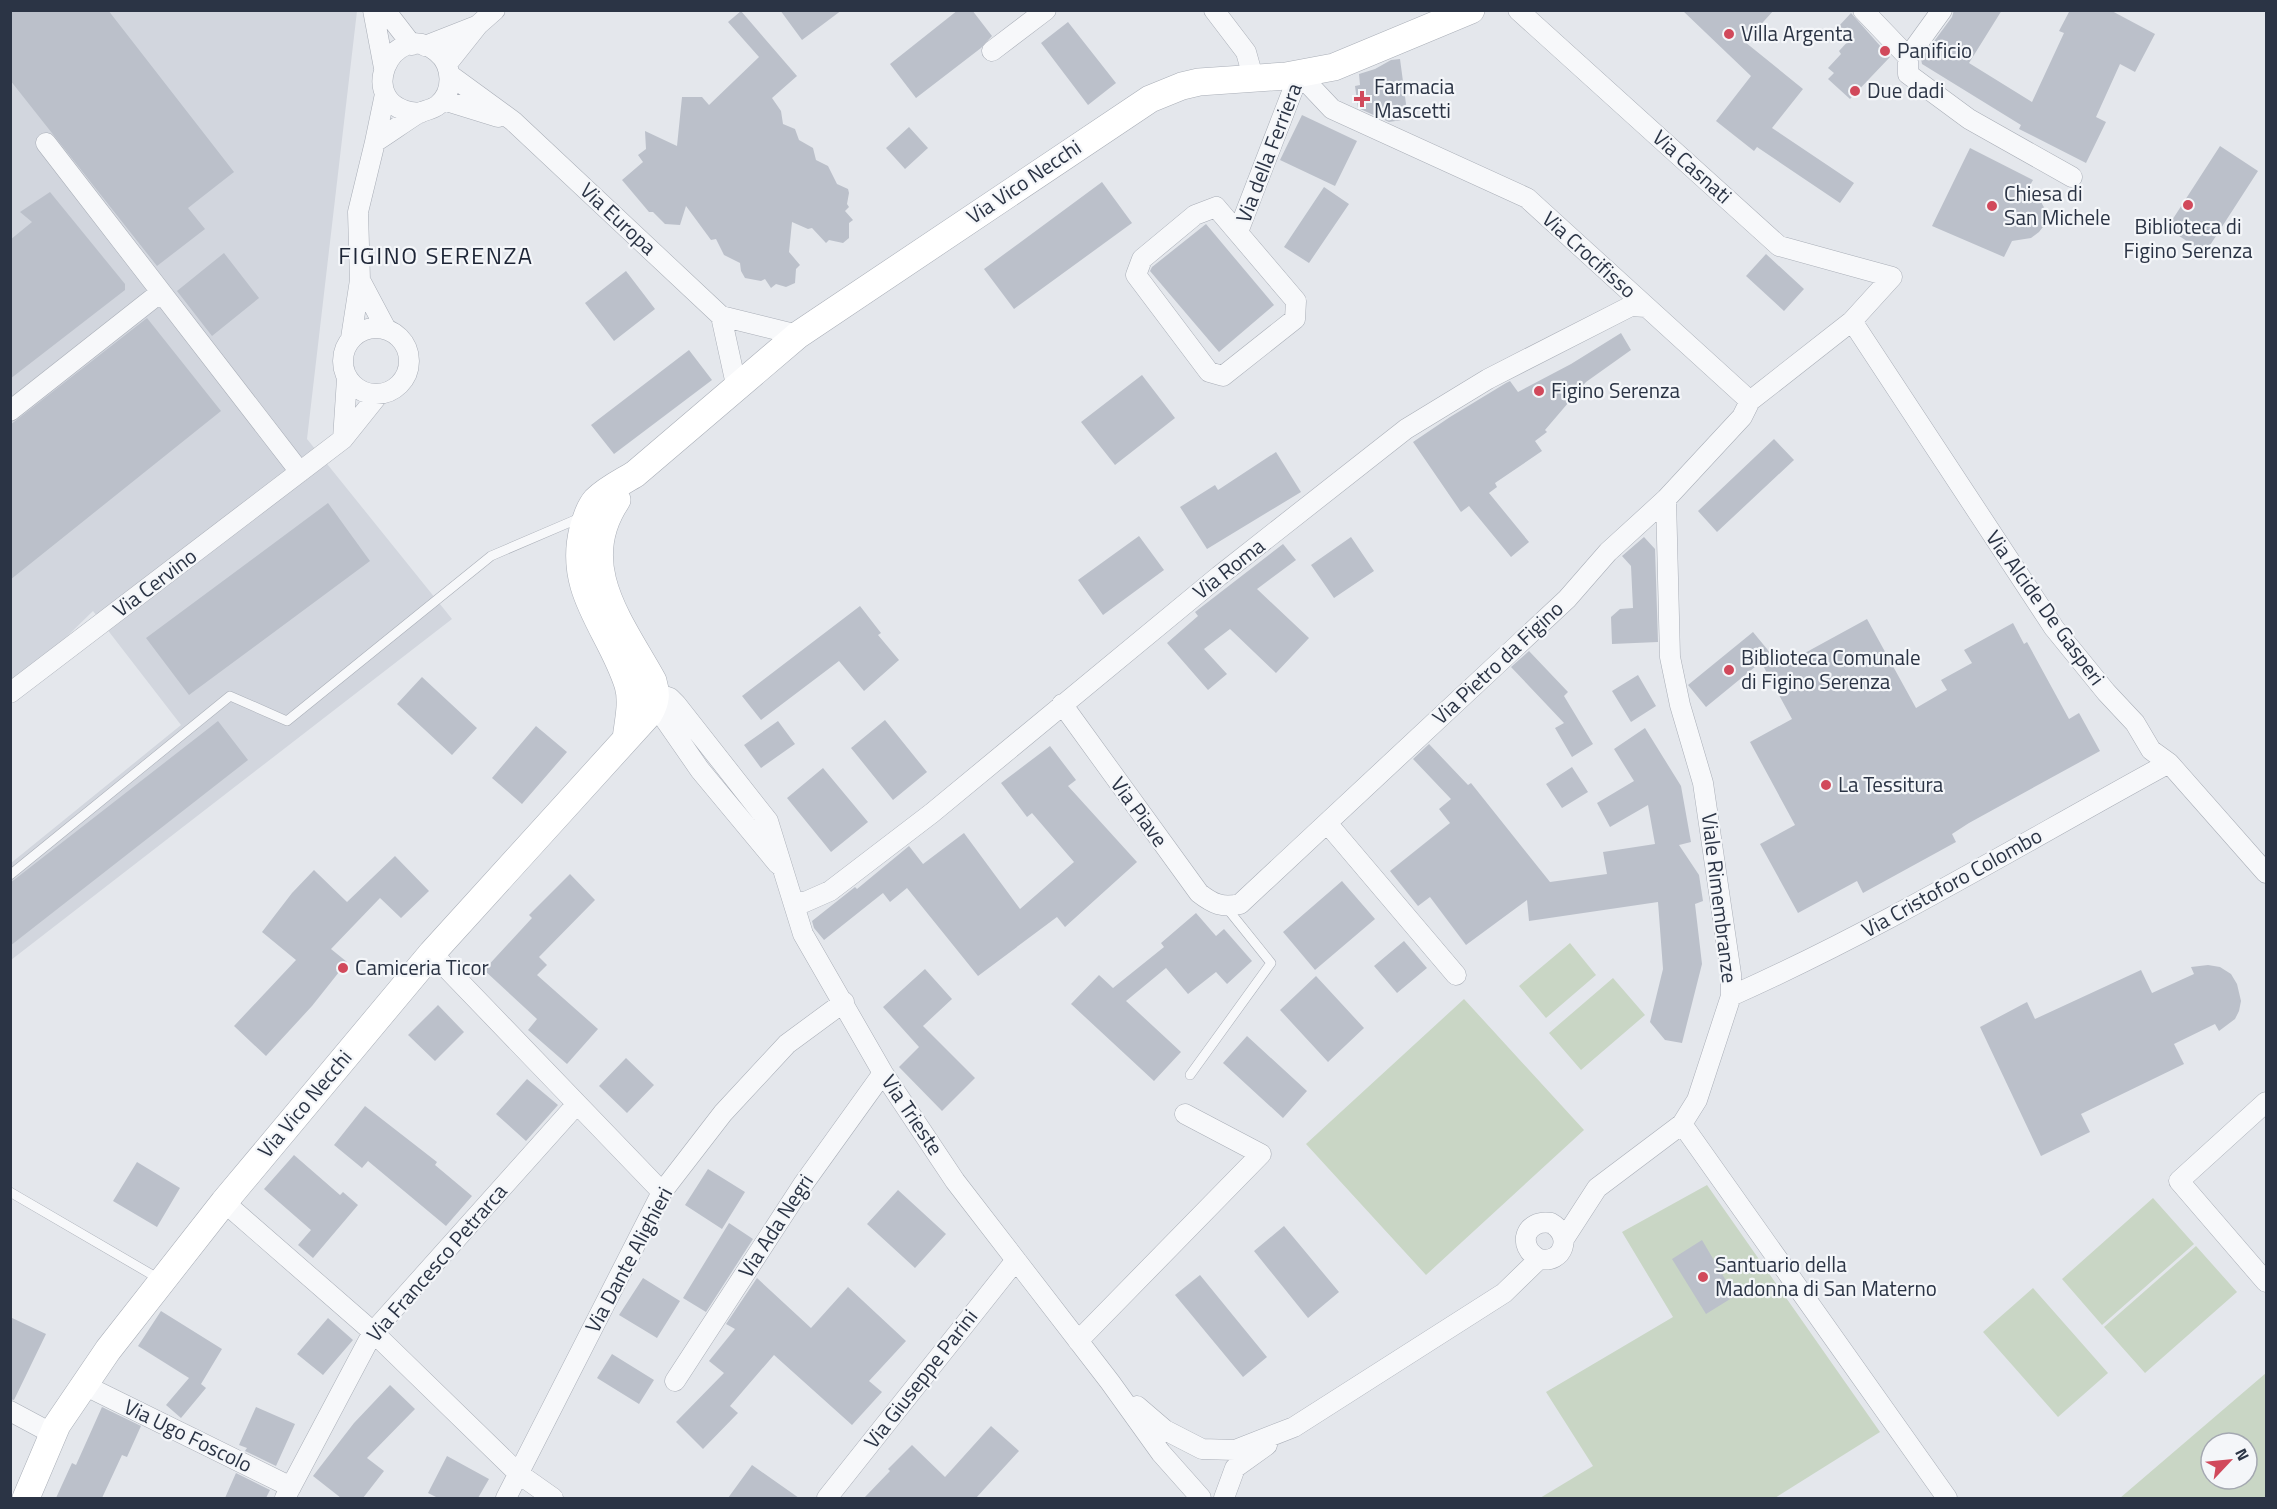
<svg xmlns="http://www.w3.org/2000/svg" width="2277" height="1509" font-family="'Titillium Web',sans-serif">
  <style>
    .built { fill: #d2d6de }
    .green { fill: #c9d6c5; fill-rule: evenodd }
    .building { fill: #bbc0ca }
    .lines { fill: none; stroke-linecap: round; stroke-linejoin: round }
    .lane-casing { stroke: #a9aeb7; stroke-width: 10 }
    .street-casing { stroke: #a9aeb7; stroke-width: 21 }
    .secondary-casing { stroke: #a9aeb7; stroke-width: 28 }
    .lane { stroke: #f7f8fa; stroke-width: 9 }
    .street { stroke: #f7f8fa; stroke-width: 20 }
    .secondary { stroke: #fff; stroke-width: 27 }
    .poi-dot { fill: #d1495b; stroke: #f4f6f9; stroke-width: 2 }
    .labels { text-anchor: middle; stroke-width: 4.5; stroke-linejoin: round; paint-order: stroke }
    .poi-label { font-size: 21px; fill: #2b3445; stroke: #f4f6f9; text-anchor: start }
    .street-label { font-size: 21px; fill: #2b3445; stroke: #f4f6f9 }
    .quarter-label { font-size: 24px; letter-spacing: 1.5px; fill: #1d2536; stroke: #f4f6f9 }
  </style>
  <rect width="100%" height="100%" fill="#e4e7ec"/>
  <!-- built -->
  <path class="built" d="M11 11H357L307 439 452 619 11 960V863L181 725 93 611 11 691Z"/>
  <!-- green -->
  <path class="green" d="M1570 943 1596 975 1546 1018 1519 986Z
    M1613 978 1645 1015 1581 1070 1549 1033Z
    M1464 999 1584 1130 1426 1275 1306 1144Z
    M1707 1185 1880 1432 1775 1498H1540L1593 1466 1546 1392 1673 1317 1622 1232Z
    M2153 1198 2194 1244 2102 1325 2062 1279Z
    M2196 1246 2237 1292 2145 1373 2104 1327Z
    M2033 1288 2108 1373 2058 1417 1983 1332Z
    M2266 1373V1498H2120ZM2211 1443H2247V1479H2211Z"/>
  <!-- building -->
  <path class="building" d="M10 10H108L234 172 188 208 205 229 157 266 10 80Z
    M780 10H842L802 40Z
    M958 10H972L992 36 981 48 916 98 890 64Z
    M1682 10H1774L1745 42 1803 89 1772 128 1854 183 1840 203 1757 147 1754 151 1716 121 1751 76Z
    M1954 10H2002L1969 63 2032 102 2064 33 2059 31 2070 10H2110L2155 34 2135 72 2120 64 2096 117 2106 122 2086 163 2019 129 2021 125 1922 64 1921 59 1952 17Z
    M741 11 797 76 772 98 781 111 783 124 795 129 799 140 813 148 816 160 828 166 837 184 848 189 849 193 847 204 849 207 845 211 853 220 849 223V238L843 243 829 240 826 243 812 228 808 229 792 222 789 252 800 265 796 269 795 283 786 287 776 284 771 288 765 279 761 281 745 278 741 271 740 263 724 255 716 239 711 240 686 206 680 225 665 224 653 212H649L622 180 643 162 638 155 646 149 645 131 677 146 682 97H702L709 105 759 57 728 22Z
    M1851 13 1890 57 1850 99 1828 79 1834 73 1828 68 1841 54 1839 51 1851 38 1838 27Z
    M1068 22 1116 83 1088 105 1041 43Z
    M1400 59 1408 119 1389 122 1358 108 1355 86 1360 85 1359 74 1375 69 1391 60Z
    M1302 115 1357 141 1335 186 1280 160Z
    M909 127 928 148 905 169 886 148Z
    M2220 146 2258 171 2205 253 2167 228Z
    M1970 148 2033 180 2026 192 2040 200 2046 211V223L2039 232 2031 238 2012 241 2004 257 1932 226Z
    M1102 182 1132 223 1014 309 984 269Z
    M1324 187 1349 204 1309 263 1284 247Z
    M50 192 125 284V290L10 379V240L32 222 20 212Z
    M1206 224 1274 305 1219 352 1150 271 1152 267Z
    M224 253 259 298 212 336 177 291Z
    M1766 254 1804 289 1784 311 1746 276Z
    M626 271 655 309 614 341 585 303Z
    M147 318 221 411 10 580V425Z
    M1621 333 1631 350 1586 382 1545 430 1547 432 1535 441 1542 451 1495 483 1497 487 1489 493 1529 542 1511 557 1469 506 1461 512 1413 442 1450 417 1506 383 1510 381 1518 392 1571 364Z
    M689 350 712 380 614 454 591 425Z
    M1142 375 1175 418 1115 465 1081 422Z
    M1774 439 1794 460 1717 532 1698 511Z
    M1276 452 1301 492 1207 549 1180 507 1215 485 1218 490Z
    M328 503 370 561 189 695 146 638Z
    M1139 536 1164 570 1103 615 1078 580Z
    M1351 537 1374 571 1334 598 1311 565Z
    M1644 537 1655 549 1658 642 1612 644 1611 617 1620 609 1633 608 1631 566 1622 556Z
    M1283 544 1296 560 1257 589 1309 638 1276 673 1230 629 1204 649 1227 674 1208 690 1167 643 1198 616 1195 612Z
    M860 606 881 633 878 635 899 660 864 691 839 661 761 720 742 696Z
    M1867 619 1916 708 1947 690 1941 680 1972 663 1964 650 2013 623 2024 644 2027 642 2069 719 2079 713 2100 751 1969 823 1952 834 1956 842 1863 893 1857 881 1798 913 1760 844 1795 825 1750 742 1792 719 1761 662 1706 707 1688 685 1753 632 1781 666Z
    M1529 651 1568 692 1564 696 1593 744 1572 757 1555 728 1564 723 1511 667Z
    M1638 675 1656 706 1631 722 1612 691Z
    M422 677 477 728 452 755 397 704Z
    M885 720 927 772 893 800 851 748Z
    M218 721 248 760 10 946V883Z
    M778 721 795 744 761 768 744 745Z
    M536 726 567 752 522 804 492 778Z
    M1645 728 1681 786 1691 842 1679 845 1699 875 1703 901 1695 904 1702 964 1682 1043 1665 1040 1650 1022 1663 969 1658 902 1529 921 1527 900 1466 945 1430 897 1418 906 1390 871 1450 823 1439 809 1451 799 1413 759 1429 744 1468 785 1471 783 1550 882 1607 874 1603 852 1655 844 1648 805 1610 827 1597 803 1634 781 1614 749Z
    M1050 746 1076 780 1068 786 1137 862 1065 927 1057 917 978 976 907 888 890 902 883 893 824 940 814 928 812 921 855 887 857 889 909 846 923 864 964 833 1020 909 1074 862 1032 813 1027 817 1001 783Z
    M1572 767 1588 792 1562 808 1546 784Z
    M823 768 868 822 831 852 787 798Z
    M395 856 429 891 401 918 380 898 331 949 347 962 312 1006 266 1056 234 1026 296 960 262 932 292 893 314 870 347 902Z
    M570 874 595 900 539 957 547 965 537 975 598 1029 567 1064 528 1030 537 1019 484 970 532 918 529 915Z
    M1342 881 1375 919 1315 970 1283 932Z
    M1196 913 1216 936 1224 929 1252 961 1227 984 1216 972 1188 994 1166 968 1126 1001 1181 1052 1154 1081 1071 1004 1099 975 1113 988 1164 947 1161 943Z
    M1404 941 1427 968 1397 993 1374 966Z
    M2208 965 2220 967 2231 974 2237 984 2241 1001 2239 1011 2235 1019 2219 1031 2215 1024 2174 1044 2184 1064 2081 1114 2090 1132 2041 1156 1980 1027 2027 1002 2035 1019 2141 970 2152 993 2194 974 2191 967Z
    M925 969 952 999 923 1026 975 1078 942 1111 899 1067 919 1047 883 1007Z
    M1316 976 1364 1028 1328 1062 1280 1010Z
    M438 1005 464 1032 435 1061 408 1035Z
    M1247 1036 1307 1091 1283 1118 1223 1063Z
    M626 1058 654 1085 627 1113 599 1086Z
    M527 1079 558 1105 526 1141 496 1114Z
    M365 1106 437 1162 435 1165 472 1196 446 1226 368 1161 362 1168 334 1145Z
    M294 1155 340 1195 343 1192 358 1205 313 1258 298 1245 311 1230 264 1189Z
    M137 1162 180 1188 157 1227 113 1201Z
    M708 1169 745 1192 722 1229 685 1205Z
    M898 1190 946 1234 915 1268 867 1224Z
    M729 1223 753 1239 706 1312 683 1298Z
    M1284 1226 1339 1292 1308 1318 1254 1251Z
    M1702 1240 1735 1296 1706 1314 1672 1259Z
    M1200 1275 1267 1357 1243 1377 1175 1295Z
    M643 1278 680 1301 657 1338 619 1315Z
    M757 1278 811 1328 848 1287 906 1341 869 1381 882 1392 852 1425 774 1355 730 1406 738 1413 703 1449 676 1422 724 1373 709 1361 735 1329 726 1324Z
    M161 1311 222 1349 201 1384 206 1388 181 1418 166 1405 189 1378 138 1346Z
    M10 1317 46 1334 14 1400 10 1399Z
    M328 1318 353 1340 323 1375 297 1354Z
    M612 1354 654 1380 639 1404 597 1378Z
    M390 1385 415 1409 367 1458 384 1471 363 1498H341L313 1476 354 1423Z
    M102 1407 141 1426 127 1457 122 1455 102 1498H56L72 1463 76 1465Z
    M256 1407 295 1424 276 1466 245 1451 247 1448 239 1445Z
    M991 1426 1019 1451 976 1498H864L890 1471 888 1469 912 1445 945 1477Z
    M447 1456 489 1479 478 1498H438L428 1493Z
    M752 1465 799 1498H728Z
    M236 1473 270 1490 266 1498H225Z"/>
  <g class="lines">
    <!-- lane casing -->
    <g class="lane-casing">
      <path id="lane" d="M10 875 230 696 287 721 491 556 582 517
        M1190 1075 1271 963 1226 907
        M10 1192 161 1280"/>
    </g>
    <!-- street casing -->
    <g class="street-casing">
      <path id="street" d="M373 10 384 68
        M385 10 412 45
        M1214 10 1246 52 1253 77
        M1863 10 1908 57V74L1969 119 2072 177
        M425 46 476 26
        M992 51 1046 10
        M1908 57 1942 10
        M447 64 478 25 495 10
        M450 75 513 121 721 316 798 335
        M443 100 498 117
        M375 142 385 94
        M46 143 300 472
        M1216 207 1296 301 1295 319 1223 376 1209 372 1136 275 1142 259 1195 215Z
        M1238 232 1299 74 1332 109 1527 198 1750 401 1852 321 1892 277 1779 246 1518 10
        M360 280 386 329
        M721 316 737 389
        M1852 321 2054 628 2106 692 2135 723 2151 750 2169 763 2266 873
        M343 361a33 33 0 1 1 66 0a33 33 0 1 1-66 0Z
        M351 338 360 280 358 212 375 142C389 133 403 123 417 114 424 110 432 110 438 105 454 92 453 65 437 52 393 15 349 109 420 113
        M10 411 161 292
        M343 439 347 379
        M10 693 343 439 379 394
        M648 695 700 770 778 864
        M645 700 656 693 670 698 676 704 768 821 803 934 883 1073 955 1181 1110 1382 1161 1453 1201 1498
        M1062 704 1199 893C1213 904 1222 908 1240 904L1567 599 1608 552 1666 499 1742 417 1750 401
        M1327 823 1456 975
        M794 902H805L830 891 932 813 1219 576 1406 429 1488 379 1631 306 1646 307
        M432 953 662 1192
        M1731 996C1882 929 2024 842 2169 763
        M2266 1102 2179 1181 2266 1282
        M1682 1124 1947 1498
        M224 1202 373 1332 519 1474 553 1498
        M1564 1239 1597 1188 1682 1124 1697 1100 1731 996V974L1703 783 1680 705 1670 657 1666 499
        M1078 1341 1261 1154 1185 1114
        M675 1381 804 1183 883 1073
        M84 1385 291 1487
        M1137 1406 1165 1430 1202 1449 1235 1450 1294 1427 1504 1293 1539 1259C1564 1264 1573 1235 1551 1223 1525 1219 1516 1246 1539 1259
        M10 1411 53 1434
        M285 1498 373 1332 576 1105
        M506 1498 662 1192 723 1113 787 1044 844 1002
        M827 1498 1016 1260
        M1224 1498 1235 1468 1267 1445"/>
    </g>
    <!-- secondary casing -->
    <g class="secondary-casing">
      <path id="secondary" d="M626 739C628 722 633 702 628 685 611 630 567 592 583 529 586 519 589 508 596 500 607 489 622 482 635 474L798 335 1150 99 1182 86 1199 82 1286 76 1334 67 1471 10
        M26 1498 57 1425 108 1350 224 1202 432 953 649 714C656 702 657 694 653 681 621 623 573 565 617 500"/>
    </g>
    <!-- lane -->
    <use href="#lane" class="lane"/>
    <!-- street -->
    <use href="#street" class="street"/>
    <!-- secondary -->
    <use href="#secondary" class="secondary"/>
  </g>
  <!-- markers -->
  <g class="poi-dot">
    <circle cx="1729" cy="34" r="6"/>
    <circle cx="1885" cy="51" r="6"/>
    <circle cx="1855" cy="91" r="6"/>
    <path d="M1359 90h6v6h6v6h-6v6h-6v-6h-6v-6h6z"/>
    <circle cx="2188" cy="205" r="6"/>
    <circle cx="1992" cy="206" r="6"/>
    <circle cx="1539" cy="391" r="6"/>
    <circle cx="1729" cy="670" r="6"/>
    <circle cx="1826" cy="785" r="6"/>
    <circle cx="343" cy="968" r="6"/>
    <circle cx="1703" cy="1277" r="6"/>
  </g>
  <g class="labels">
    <!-- poi labels -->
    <g class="poi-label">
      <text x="1741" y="41">Villa Argenta</text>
      <text x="1897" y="58">Panificio</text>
      <text x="1374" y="94">Farmacia<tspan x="1374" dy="24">Mascetti</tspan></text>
      <text x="1867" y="98">Due dadi</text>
      <text x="2004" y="201">Chiesa di<tspan x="2004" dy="24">San Michele</tspan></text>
      <text x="2188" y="234" text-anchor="middle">Biblioteca di<tspan x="2188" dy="24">Figino Serenza</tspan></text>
      <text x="1551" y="398">Figino Serenza</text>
      <text x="1741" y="665">Biblioteca Comunale<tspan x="1741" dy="24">di Figino Serenza</tspan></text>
      <text x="1838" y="792">La Tessitura</text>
      <text x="355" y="975">Camiceria Ticor</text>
      <text x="1715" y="1272">Santuario della<tspan x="1715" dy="24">Madonna di San Materno</tspan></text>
    </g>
    <!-- street labels -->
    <g class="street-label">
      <text transform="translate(1269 153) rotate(-69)" y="7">Via della Ferriera</text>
      <text transform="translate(1692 167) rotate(42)" y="7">Via Casnati</text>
      <text transform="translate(1024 182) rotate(-34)" y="7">Via Vico Necchi</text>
      <text transform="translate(618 219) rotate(43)" y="7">Via Europa</text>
      <text transform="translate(1589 255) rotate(42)" y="7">Via Crocifisso</text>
      <text transform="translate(1229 569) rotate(-38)" y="7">Via Roma</text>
      <text transform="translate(155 583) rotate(-37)" y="7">Via Cervino</text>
      <text transform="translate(2045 608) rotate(54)" y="7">Via Alcide De Gasperi</text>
      <text transform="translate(1498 663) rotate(-43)" y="7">Via Pietro da Figino</text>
      <text transform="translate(1139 812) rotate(54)" y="7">Via Piave</text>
      <text transform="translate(1952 883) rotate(-29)" y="7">Via Cristoforo Colombo</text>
      <text transform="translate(1719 898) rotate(83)" y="7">Viale Rimembranze</text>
      <text transform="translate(305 1104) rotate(-50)" y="7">Via Vico Necchi</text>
      <text transform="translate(912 1115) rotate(56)" y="7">Via Trieste</text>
      <text transform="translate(776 1226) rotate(-57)" y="7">Via Ada Negri</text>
      <text transform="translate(629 1260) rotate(-62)" y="7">Via Dante Alighieri</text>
      <text transform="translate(437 1263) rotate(-49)" y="7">Via Francesco Petrarca</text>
      <text transform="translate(921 1379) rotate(-52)" y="7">Via Giuseppe Parini</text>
      <text transform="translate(188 1436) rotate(26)" y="7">Via Ugo Foscolo</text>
    </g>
    <!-- quarter labels -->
    <g class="quarter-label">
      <text x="436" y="264">FIGINO SERENZA</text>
    </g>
  </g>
  <!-- border -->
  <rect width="2277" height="1509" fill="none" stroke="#2b3445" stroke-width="24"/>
  <!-- north arrow -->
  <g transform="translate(2229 1461) rotate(64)"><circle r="28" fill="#f4f6f9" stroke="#a4a8b1" stroke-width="1.5"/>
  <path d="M0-4.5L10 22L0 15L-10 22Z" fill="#d1495b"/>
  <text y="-9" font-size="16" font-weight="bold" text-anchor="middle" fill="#2b3445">N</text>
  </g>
</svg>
